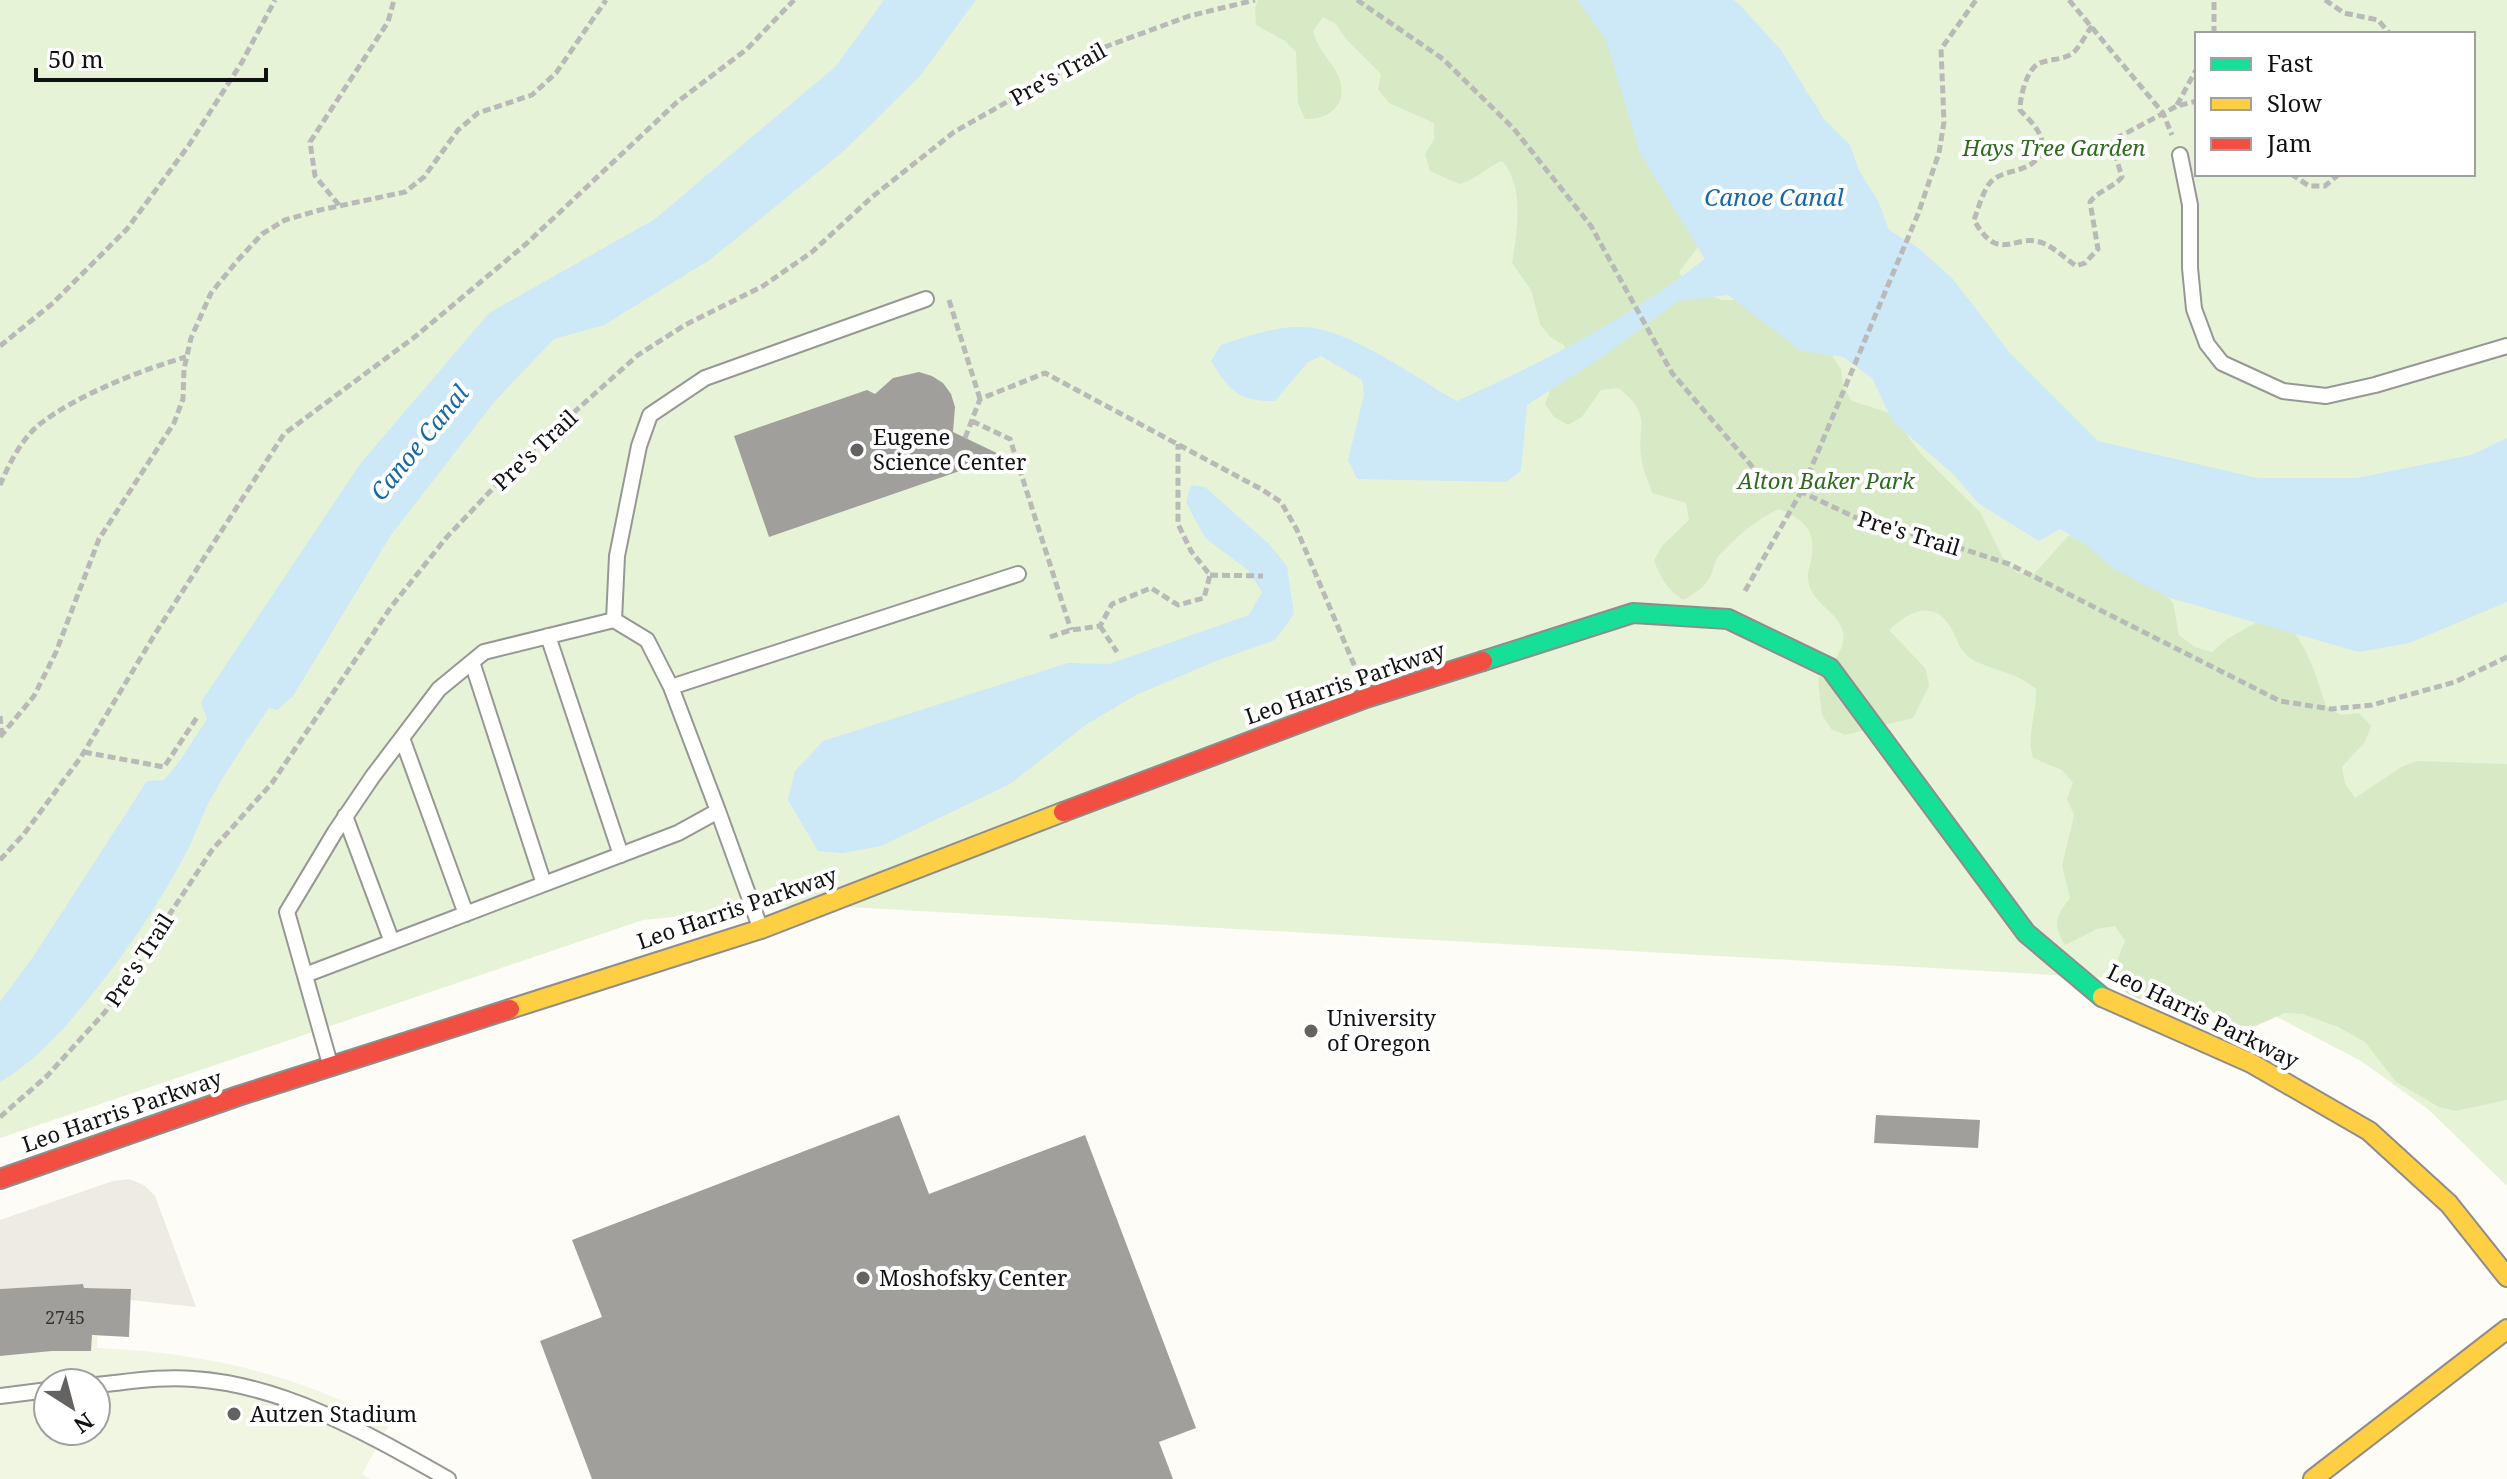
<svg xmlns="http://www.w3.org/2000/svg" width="2507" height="1479" font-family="'Noto Serif',serif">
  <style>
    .green { fill: #e7f3d7; fill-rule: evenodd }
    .forest { fill: #d8eac5 }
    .pitch { fill: #f0f6e1; fill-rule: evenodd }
    .plaza { fill: #edebe2 }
    .water { fill: #cde8f7 }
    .building { fill: #a19f9c }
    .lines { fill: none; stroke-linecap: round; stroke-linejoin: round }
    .lane-casing { stroke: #979795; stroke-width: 18 }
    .fast-casing { stroke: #8e8d8b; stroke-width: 22 }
    .slow-casing { stroke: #8e8d8b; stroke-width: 22 }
    .jam-casing { stroke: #8e8d8b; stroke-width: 22 }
    .path { stroke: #b9b9b8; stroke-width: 5; stroke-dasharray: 8 4; stroke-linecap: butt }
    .lane { stroke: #fffffe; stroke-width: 14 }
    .fast { stroke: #16e098; stroke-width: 18 }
    .slow { stroke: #ffcf43; stroke-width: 18 }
    .jam { stroke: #f24e42; stroke-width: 18 }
    .poi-dot { fill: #646362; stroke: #fff; stroke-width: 3 }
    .labels { text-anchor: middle; stroke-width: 8; stroke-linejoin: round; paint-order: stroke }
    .number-label { font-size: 18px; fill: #353434 }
    .street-label { font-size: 22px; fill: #111; stroke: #fff }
    .park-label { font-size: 22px; font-style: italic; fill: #2f6b1f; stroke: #fff }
    .poi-label { font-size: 22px; fill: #111; stroke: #fff; text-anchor: start }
    .water-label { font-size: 24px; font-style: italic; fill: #1768a6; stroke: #fff }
  </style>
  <rect width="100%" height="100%" fill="#fdfcf7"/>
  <!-- green -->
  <path class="green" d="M0 0H2507V1186L2429 1110 2361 1061 2254 1005 2162 981 848 907 788 906 643 920 0 1138ZM2197 34H2473V174H2197Z"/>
  <!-- forest -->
  <path class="forest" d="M1258 0H1584L1604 26 1703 230 1698 247 1679 272 1688 288 1722 300H1747L1832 355 1841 369 1843 386 1852 401 1887 412 1899 424 1920 453 1980 512 2004 560 2017 573 2034 574 2068 536 2087 538 2157 585 2173 603 2179 635 2195 647 2212 652 2227 639 2257 622 2290 627C2309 650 2317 678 2326 706L2341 715 2359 713 2371 726 2365 742 2342 767 2345 783 2355 798 2401 767 2417 761 2507 764V1100L2455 1111 2439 1107 2396 1082 2365 1042 2338 1027 2303 1014 2285 1013 2253 1027 2236 1025 2220 1019 2207 1007 2139 999 2125 992 2118 958 2125 941 2115 926 2097 929 2065 945C2052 924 2055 917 2070 898L2062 866 2074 815 2067 799 2073 783 2062 770 2033 758C2026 734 2037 713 2036 689 2016 672 1997 672 1975 661 1957 652 1958 636 1947 622 1929 599 1905 615 1889 630L1926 669 1929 686 1913 718 1845 735 1831 729 1822 715 1818 679C1824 672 1833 664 1838 655 1860 616 1810 610 1808 579 1807 574 1810 566 1811 561 1817 531 1805 520 1779 509 1757 519 1734 538 1718 557 1714 563 1714 569 1711 575 1706 587 1694 594 1683 600 1667 589 1660 578 1654 560L1662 546 1689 520 1686 503 1652 493C1649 483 1644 473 1642 462 1635 427 1655 416 1618 388L1601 390 1582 417 1568 425 1554 417 1545 404 1551 388 1572 360 1564 345 1550 337 1540 324 1531 290 1512 263C1517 232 1525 186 1502 161 1485 168 1476 180 1459 184L1430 171 1425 154 1434 139V123L1389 103 1378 89 1381 74 1346 39 1336 24 1323 17 1313 31C1319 52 1329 57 1338 75 1350 102 1331 120 1305 119L1298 103 1296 52 1285 41 1256 25 1255 8Z"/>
  <!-- pitch -->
  <path class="pitch" d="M92 1336H97V1348C208 1353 290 1373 390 1423L362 1474 370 1479H0V1356L52 1351H90ZM48 1383H96V1431H48Z"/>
  <!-- plaza -->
  <path class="plaza" d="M129 1179 144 1185 155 1196 196 1307 131 1300V1289L84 1288 83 1284 0 1289V1220L113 1181Z"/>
  <!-- water -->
  <path class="water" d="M884 0H976L920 76 845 150 711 259 604 325 554 339 495 401 391 535 293 696 277 710 269 708C247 740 225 772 207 806 200 821 194 837 187 851 159 905 123 957 85 1003 60 1034 34 1062 0 1082V1002L35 954 147 781 164 780 179 762 207 719 201 702 360 464 489 313 655 219 836 66Z
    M1577 0H1733L1737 2 1781 50 1824 119 1850 145 1859 170 1879 203 1889 230 1917 247 1952 278 2010 353 2098 441 2257 478H2357L2471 455 2507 438V602L2409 643 2359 652 2170 598 2114 569 2083 543 2060 529 2039 541 1978 503 1954 475 1893 422 1872 378 1843 357 1801 351 1728 295 1678 301 1607 354 1527 405 1521 471 1506 482 1357 479 1348 460 1364 395 1362 380 1321 356 1308 362 1275 401C1239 402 1229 390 1211 361L1221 345C1246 337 1273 327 1300 327 1347 326 1415 378 1457 401 1544 362 1629 318 1705 259L1640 153 1606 40Z
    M1191 485 1205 487 1269 544 1287 566 1294 614 1275 640 1221 659 1138 694 1087 724 1010 784 881 846 843 853 818 851 788 800 795 771 823 741 1068 663 1109 664 1249 615 1262 592 1248 570 1205 538 1186 502Z"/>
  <!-- building -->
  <path class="building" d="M919 372 932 376 943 383 951 394 955 407 953 432 1003 456 769 537 734 436 867 390 875 394 893 378Z
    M899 1115 929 1194 1085 1135 1196 1428 1159 1442 1173 1479H592L540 1341 602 1317 572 1240Z
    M1876 1115 1980 1120 1978 1148 1874 1143Z
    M83 1284 84 1288 131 1289 129 1337 92 1335 91 1351H52L0 1356V1289Z"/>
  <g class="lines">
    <!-- lane casing -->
    <g class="lane-casing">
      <path id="lane" d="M2180 155 2190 205V268L2194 309 2207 344 2222 363 2283 391 2326 396 2375 385 2507 346
        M614 620 617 556 639 446 650 415 705 378 926 299
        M548 636 621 855
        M472 662 544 884
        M671 687 1018 574
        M402 738 466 914
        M718 811 760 927
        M345 816 392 942
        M305 975 678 833 718 811 671 687 647 640 614 620 484 652 439 689 373 776 335 832 287 912 330 1064
        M96 1385C128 1382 161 1376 194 1379 285 1385 370 1435 448 1479
        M0 1396 48 1390"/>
    </g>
    <!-- fast casing -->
    <g class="fast-casing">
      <path id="fast" d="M1483 661 1633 613 1728 619 1830 668 2026 933 2102 997"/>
    </g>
    <!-- slow casing -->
    <g class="slow-casing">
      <path id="slow" d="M2102 997 2251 1063 2369 1131 2449 1204 2507 1277
        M510 1009 761 929 1063 812
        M2313 1479 2507 1329"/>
    </g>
    <!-- jam casing -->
    <g class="jam-casing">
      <path id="jam" d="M1063 812 1366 698 1483 661
        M0 1179 238 1096 510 1009"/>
    </g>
    <!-- path -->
    <path class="path" d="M1357 0 1443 59 1514 129 1591 226 1672 373 1755 470 1863 521 1929 538 2009 564 2280 701 2331 709 2372 705 2455 682 2507 657
      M2069 0 2163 113 2172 135
      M2325 0 2344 13 2378 20 2390 34
      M2092 26C2086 34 2081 45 2074 52 2064 61 2049 58 2038 64 2026 71 2020 97 2020 110 2030 121 2047 135 2041 152 2032 175 2002 167 1989 184 1982 194 1978 209 1974 220 2000 267 2015 230 2045 244 2056 249 2066 259 2076 266L2085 263 2098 249 2090 202C2099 190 2113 188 2122 177L2112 144 2115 139 2177 106 2197 101
      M2214 34V0
      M2177 105 2197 68
      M2291 174 2309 186H2325L2339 174
      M339 205 315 176 310 142 388 22 394 0
      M949 300 980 399
      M0 346 53 303 127 229 189 145 242 62 275 0
      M972 421 1010 439 1071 630
      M965 438 980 399 1045 373 1261 489 1281 502 1297 530 1355 667
      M0 485C9 464 22 438 40 424 77 395 141 370 186 357
      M1210 575 1263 576
      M1745 591 1801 492 1918 214 1939 153 1944 122 1941 49 1976 0
      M1100 626 1117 652
      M1050 637 1071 630 1100 626 1112 604 1151 588 1178 605 1204 598 1210 575 1191 551 1178 524V444
      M0 716 2 735
      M0 737 34 696 56 652 99 539 174 423 183 399 184 369 191 338 211 293 237 261 262 234 285 220 320 210 405 192 424 177 458 130 478 113 532 95 556 73 606 0
      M84 752 164 767 198 716
      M0 860 24 834 81 757 155 634 284 434 416 336 526 244 676 103 747 49 794 0
      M0 1117 47 1076 105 1012 212 850 272 783 391 607 446 538 514 466 638 355 685 325 763 286 812 252 872 197 954 132 1102 48 1189 16 1255 0"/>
    <!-- lane -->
    <use href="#lane" class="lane"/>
    <!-- fast -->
    <use href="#fast" class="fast"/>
    <!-- slow -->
    <use href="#slow" class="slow"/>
    <!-- jam -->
    <use href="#jam" class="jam"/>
  </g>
  <!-- markers -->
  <g class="poi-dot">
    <circle cx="857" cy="450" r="8"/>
    <circle cx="1311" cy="1031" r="8"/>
    <circle cx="863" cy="1278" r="8"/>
    <circle cx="234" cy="1414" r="8"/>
  </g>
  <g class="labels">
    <!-- number labels -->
    <g class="number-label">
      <text x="65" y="1324">2745</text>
    </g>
    <!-- street labels -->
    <g class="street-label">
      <text transform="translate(1058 74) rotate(-29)" y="8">Pre's Trail</text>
      <text transform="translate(535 450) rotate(-43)" y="8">Pre's Trail</text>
      <text transform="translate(1909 533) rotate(17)" y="8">Pre's Trail</text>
      <text transform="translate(1345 683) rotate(-19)" y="8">Leo Harris Parkway</text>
      <text transform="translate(737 908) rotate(-19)" y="8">Leo Harris Parkway</text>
      <text transform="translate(139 960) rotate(-57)" y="8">Pre's Trail</text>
      <text transform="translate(2203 1016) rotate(26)" y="8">Leo Harris Parkway</text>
      <text transform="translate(122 1111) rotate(-19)" y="8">Leo Harris Parkway</text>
    </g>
    <!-- park labels -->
    <g class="park-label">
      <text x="2054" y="156">Hays Tree Garden</text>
      <text x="1826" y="489">Alton Baker Park</text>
    </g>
    <!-- poi labels -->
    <g class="poi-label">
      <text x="873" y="445">Eugene<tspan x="873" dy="25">Science Center</tspan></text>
      <text x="1327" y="1026">University<tspan x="1327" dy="25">of Oregon</tspan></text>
      <text x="879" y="1286">Moshofsky Center</text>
      <text x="250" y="1422">Autzen Stadium</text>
    </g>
    <!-- water labels -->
    <g class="water-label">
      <text x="1774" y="206">Canoe Canal</text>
      <text transform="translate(420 443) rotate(-51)" y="8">Canoe Canal</text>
    </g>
  </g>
  <!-- legend -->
  <rect x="2195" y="32" width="280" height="144" fill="#ffffff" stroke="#a0a0a0" stroke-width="2"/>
  <rect x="2211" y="58" width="40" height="12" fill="#16e098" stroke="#a0a0a0" stroke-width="2"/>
  <text x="2267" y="72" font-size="24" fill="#111111">Fast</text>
  <rect x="2211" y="98" width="40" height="12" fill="#ffcf43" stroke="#a0a0a0" stroke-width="2"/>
  <text x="2267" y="112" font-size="24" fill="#111111">Slow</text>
  <rect x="2211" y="138" width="40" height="12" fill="#f24e42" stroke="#a0a0a0" stroke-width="2"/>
  <text x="2267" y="152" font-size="24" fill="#111111">Jam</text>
  <!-- north arrow -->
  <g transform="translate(72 1407) rotate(144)"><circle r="38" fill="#ffffff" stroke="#a0a0a0" stroke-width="2"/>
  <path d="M0-6L14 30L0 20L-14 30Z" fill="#646362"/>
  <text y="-12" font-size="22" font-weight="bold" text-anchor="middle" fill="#111111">N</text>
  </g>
  <!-- scale -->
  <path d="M36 68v12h230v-12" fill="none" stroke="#111111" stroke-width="4"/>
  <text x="48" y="68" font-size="24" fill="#111111" stroke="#ffffff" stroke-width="6" paint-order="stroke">50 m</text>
</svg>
